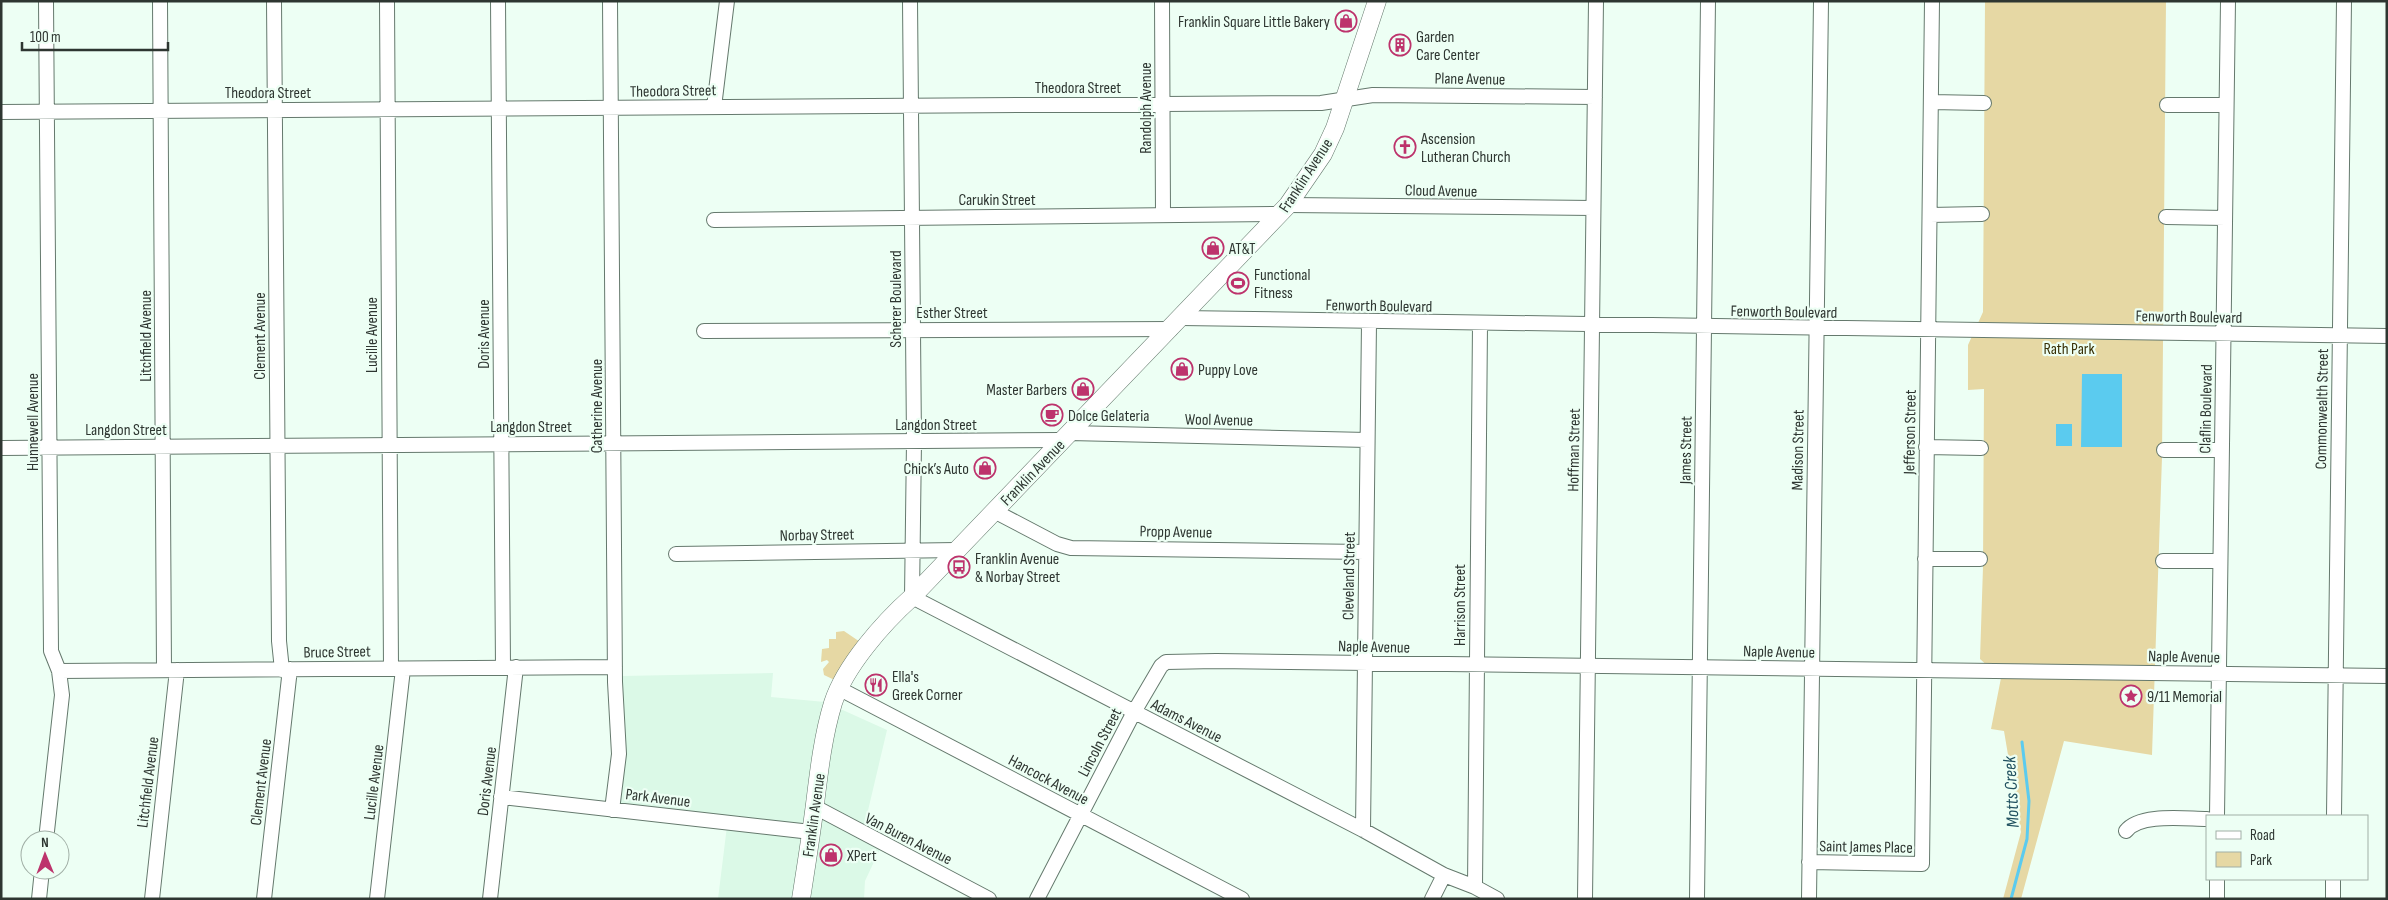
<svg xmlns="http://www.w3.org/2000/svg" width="2388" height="900" font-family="'Sofia Sans Condensed',sans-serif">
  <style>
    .built { fill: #dbf9e7 }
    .green { fill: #e6d8a4 }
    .water { fill: #5bcbef }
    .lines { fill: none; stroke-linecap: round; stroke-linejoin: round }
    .stream { stroke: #5bcbef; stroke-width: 3 }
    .minor-casing { stroke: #65796d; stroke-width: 16 }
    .major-casing { stroke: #65796d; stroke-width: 19 }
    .minor { stroke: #fff; stroke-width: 14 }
    .major { stroke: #fff; stroke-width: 18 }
    .labels { text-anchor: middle; stroke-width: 4.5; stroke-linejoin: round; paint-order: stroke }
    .poi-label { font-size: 16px; fill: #2e3631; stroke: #edfff4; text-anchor: start }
    .street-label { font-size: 16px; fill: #2e3631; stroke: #edfff4 }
    .park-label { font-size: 16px; fill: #382f06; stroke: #edfff4 }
    .water-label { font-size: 18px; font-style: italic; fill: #20505f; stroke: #edfff4 }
  </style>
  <rect width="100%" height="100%" fill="#edfff4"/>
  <!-- built -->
  <path class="built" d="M773 673 771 697 825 702 887 730 866 819 880 849 865 881 864 899H718L727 826 617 806 622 676Z"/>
  <!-- green -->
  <path class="green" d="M1985 1H2166L2162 457 2152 755 2064 741 2021 899H2003L2021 832 2004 731 1991 729 2001 678 1980 659 1983 567 1984 389 1968 390V345L1983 312Z
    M844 631 866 646 843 684 824 675 823 669 829 662 827 660 821 662 822 649 829 648V639H836V632Z"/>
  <!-- water -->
  <path class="water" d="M2082 374H2122V447H2081Z
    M2056 424H2072V446H2056Z"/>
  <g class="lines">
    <!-- stream -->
    <path class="stream" d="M2011 899 2027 839 2029 801 2022 742"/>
    <!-- minor casing -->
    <g class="minor-casing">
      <path id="minor" d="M160 1 164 670
        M274 1 279 641 282 670
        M387 1 391 668
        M498 1 503 667
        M610 1 615 682 619 754 612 810
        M910 1 914 441 912 597 1363 830 1444 875 1475 887 1497 899
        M1162 1 1163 215
        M1931 102 1984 103
        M2167 105H2226
        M714 107 727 1
        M1 112 1321 103 1373 95 1595 97
        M1288 205 1593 208
        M1930 215 1982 214
        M2166 217 2225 218
        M714 220 1280 214
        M1181 318 2387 336
        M704 331 1171 329
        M1070 433 1367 440
        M1926 447 1981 448
        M1 448 1062 440
        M2164 450H2222
        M994 511 1057 544 1071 548 1365 552
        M676 554 957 550
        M1925 559H1980
        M2163 561H2220
        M59 671 615 667
        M840 689 1242 899
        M501 797 811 832
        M815 807 989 899
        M2217 816 2228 1
        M2334 816 2344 1
        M1363 830 1369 323
        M2126 831C2140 813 2185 819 2207 819
        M46 840 62 695 59 671 51 651 46 1
        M1809 862 1922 864 1932 1
        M1475 887 1480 324
        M39 899 42 870
        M152 899 177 670
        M264 899 290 669
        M377 899 403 669
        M490 899 516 667
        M1037 899 1134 712 1161 666 1166 662 1216 661 2387 676
        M1432 899 1444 875
        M1585 899 1596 1
        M1697 899 1708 1
        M1809 899 1821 1
        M2217 899V879
        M2333 899V879"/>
    </g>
    <!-- major casing -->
    <g class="major-casing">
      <path id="major" d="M801 899C806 867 811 836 815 804 819 771 823 736 833 703 845 666 883 623 912 597L1288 205 1323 154 1335 128 1377 1"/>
    </g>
    <!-- minor -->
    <use href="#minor" class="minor"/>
    <!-- major -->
    <use href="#major" class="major"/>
  </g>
  <!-- icons -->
  <defs>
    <g id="shop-ring" transform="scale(1.125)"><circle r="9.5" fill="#edfff4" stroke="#bd336c" stroke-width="1.5"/><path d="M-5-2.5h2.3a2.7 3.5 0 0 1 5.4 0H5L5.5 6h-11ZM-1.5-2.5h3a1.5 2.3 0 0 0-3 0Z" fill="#bd336c"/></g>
    <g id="building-ring" transform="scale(1.125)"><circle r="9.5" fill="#edfff4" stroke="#bd336c" stroke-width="1.5"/><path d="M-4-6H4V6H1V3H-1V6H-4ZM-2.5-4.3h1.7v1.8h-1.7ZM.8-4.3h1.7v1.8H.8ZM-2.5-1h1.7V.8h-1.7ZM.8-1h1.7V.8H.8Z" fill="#bd336c"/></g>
    <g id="church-ring" transform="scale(1.125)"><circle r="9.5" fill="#edfff4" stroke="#bd336c" stroke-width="1.5"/><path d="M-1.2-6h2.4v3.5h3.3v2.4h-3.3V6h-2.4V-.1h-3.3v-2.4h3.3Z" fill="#bd336c"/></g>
    <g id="stadium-ring" transform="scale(1.125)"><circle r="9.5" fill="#edfff4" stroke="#bd336c" stroke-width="1.5"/><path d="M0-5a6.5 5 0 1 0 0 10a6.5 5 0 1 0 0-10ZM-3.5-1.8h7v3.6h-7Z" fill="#bd336c"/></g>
    <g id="cafe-ring" transform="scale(1.125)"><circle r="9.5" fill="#edfff4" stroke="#bd336c" stroke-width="1.5"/><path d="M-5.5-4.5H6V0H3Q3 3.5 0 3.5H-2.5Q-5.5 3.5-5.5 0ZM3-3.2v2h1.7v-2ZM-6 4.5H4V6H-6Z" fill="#bd336c"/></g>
    <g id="bus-ring" transform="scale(1.125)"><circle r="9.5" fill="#edfff4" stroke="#bd336c" stroke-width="1.5"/><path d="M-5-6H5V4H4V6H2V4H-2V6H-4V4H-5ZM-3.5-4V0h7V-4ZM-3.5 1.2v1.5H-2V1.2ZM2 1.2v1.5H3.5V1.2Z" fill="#bd336c"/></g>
    <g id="restaurant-ring" transform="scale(1.125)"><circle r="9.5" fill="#edfff4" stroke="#bd336c" stroke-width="1.5"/><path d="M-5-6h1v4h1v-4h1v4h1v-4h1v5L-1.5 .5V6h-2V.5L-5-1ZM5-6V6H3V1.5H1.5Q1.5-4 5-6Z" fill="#bd336c"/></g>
    <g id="sight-ring" transform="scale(1.125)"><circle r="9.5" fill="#edfff4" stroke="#bd336c" stroke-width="1.5"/><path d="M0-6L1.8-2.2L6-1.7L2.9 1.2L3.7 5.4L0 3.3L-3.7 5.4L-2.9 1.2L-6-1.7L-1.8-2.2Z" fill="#bd336c"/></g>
  </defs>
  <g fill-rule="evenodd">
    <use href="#shop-ring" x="1346" y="21"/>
    <use href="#building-ring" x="1400" y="45"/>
    <use href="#church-ring" x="1405" y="147"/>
    <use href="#shop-ring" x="1213" y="248"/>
    <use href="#stadium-ring" x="1238" y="283"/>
    <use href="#shop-ring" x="1182" y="369"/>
    <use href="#shop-ring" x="1083" y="389"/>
    <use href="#cafe-ring" x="1052" y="415"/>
    <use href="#shop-ring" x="985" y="468"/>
    <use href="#bus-ring" x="959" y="567"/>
    <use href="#restaurant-ring" x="876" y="685"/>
    <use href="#sight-ring" x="2131" y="696"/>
    <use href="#shop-ring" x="831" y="855"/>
  </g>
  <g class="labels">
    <!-- poi labels -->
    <g class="poi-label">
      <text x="1330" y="27" text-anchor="end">Franklin Square Little Bakery</text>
      <text x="1416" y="42">Garden<tspan x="1416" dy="18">Care Center</tspan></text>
      <text x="1421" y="144">Ascension<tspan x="1421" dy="18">Lutheran Church</tspan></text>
      <text x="1229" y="254">AT&amp;T</text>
      <text x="1254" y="280">Functional<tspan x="1254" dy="18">Fitness</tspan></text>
      <text x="1198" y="375">Puppy Love</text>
      <text x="1067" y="395" text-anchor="end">Master Barbers</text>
      <text x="1068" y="421">Dolce Gelateria</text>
      <text x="969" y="474" text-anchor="end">Chick’s Auto</text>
      <text x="975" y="564">Franklin Avenue<tspan x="975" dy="18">&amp; Norbay Street</tspan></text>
      <text x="892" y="682">Ella's<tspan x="892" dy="18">Greek Corner</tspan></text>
      <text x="2147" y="702">9/11 Memorial</text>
      <text x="847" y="861">XPert</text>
    </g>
    <!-- street labels -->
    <g class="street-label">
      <text transform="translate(1470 78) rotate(1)" y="6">Plane Avenue</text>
      <text x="1078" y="93">Theodora Street</text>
      <text transform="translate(673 90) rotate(-1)" y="6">Theodora Street</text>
      <text x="268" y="98">Theodora Street</text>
      <text transform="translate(1145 108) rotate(-90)" y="6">Randolph Avenue</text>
      <text transform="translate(1305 175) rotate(-57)" y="6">Franklin Avenue</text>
      <text transform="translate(1441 190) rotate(1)" y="6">Cloud Avenue</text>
      <text x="997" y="205">Carukin Street</text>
      <text transform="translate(895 299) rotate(-90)" y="6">Scherer Boulevard</text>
      <text transform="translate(1379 305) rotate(1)" y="6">Fenworth Boulevard</text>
      <text transform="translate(1784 311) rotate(1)" y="6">Fenworth Boulevard</text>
      <text x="952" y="318">Esther Street</text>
      <text transform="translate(2189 316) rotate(1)" y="6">Fenworth Boulevard</text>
      <text transform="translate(483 334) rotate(-90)" y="6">Doris Avenue</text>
      <text transform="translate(371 335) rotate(-90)" y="6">Lucille Avenue</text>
      <text transform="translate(145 336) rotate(-90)" y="6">Litchfield Avenue</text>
      <text transform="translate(259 336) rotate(-90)" y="6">Clement Avenue</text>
      <text transform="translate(596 406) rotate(-90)" y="6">Catherine Avenue</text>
      <text transform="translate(2205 409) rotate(-89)" y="6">Claflin Boulevard</text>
      <text transform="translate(2321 409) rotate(-89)" y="6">Commonwealth Street</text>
      <text transform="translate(1219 419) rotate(1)" y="6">Wool Avenue</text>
      <text transform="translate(32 422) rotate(-90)" y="6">Hunnewell Avenue</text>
      <text x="936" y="430">Langdon Street</text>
      <text x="531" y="432">Langdon Street</text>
      <text x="126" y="435">Langdon Street</text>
      <text transform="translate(1909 432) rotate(-89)" y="6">Jefferson Street</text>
      <text transform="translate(1573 450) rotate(-89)" y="6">Hoffman Street</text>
      <text transform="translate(1685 450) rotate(-89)" y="6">James Street</text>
      <text transform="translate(1797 450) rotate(-89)" y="6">Madison Street</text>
      <text transform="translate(1032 472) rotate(-46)" y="6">Franklin Avenue</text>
      <text transform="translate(1176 531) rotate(1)" y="6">Propp Avenue</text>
      <text transform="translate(817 534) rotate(-1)" y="6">Norbay Street</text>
      <text transform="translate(1348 576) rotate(-89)" y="6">Cleveland Street</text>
      <text transform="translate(1459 605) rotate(-90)" y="6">Harrison Street</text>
      <text transform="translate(1374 646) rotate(1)" y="6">Naple Avenue</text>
      <text transform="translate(337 651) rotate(-1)" y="6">Bruce Street</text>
      <text transform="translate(1779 651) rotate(1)" y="6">Naple Avenue</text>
      <text transform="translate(2184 656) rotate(1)" y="6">Naple Avenue</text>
      <text transform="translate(1187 720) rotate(27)" y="6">Adams Avenue</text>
      <text transform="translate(1099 742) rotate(-62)" y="6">Lincoln Street</text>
      <text transform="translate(1049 779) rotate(28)" y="6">Hancock Avenue</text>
      <text transform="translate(486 781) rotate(-83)" y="6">Doris Avenue</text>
      <text transform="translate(147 782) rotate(-83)" y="6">Litchfield Avenue</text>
      <text transform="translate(260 782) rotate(-83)" y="6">Clement Avenue</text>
      <text transform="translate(373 782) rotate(-83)" y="6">Lucille Avenue</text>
      <text transform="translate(658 797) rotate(7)" y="6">Park Avenue</text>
      <text transform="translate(813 815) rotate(-82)" y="6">Franklin Avenue</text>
      <text transform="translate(909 838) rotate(27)" y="6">Van Buren Avenue</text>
      <text transform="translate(1866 846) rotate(1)" y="6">Saint James Place</text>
    </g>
    <!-- park labels -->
    <g class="park-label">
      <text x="2069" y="354">Rath Park</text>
    </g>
    <!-- water labels -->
    <g class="water-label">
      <text transform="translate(2011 792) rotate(-93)" y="6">Motts Creek</text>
    </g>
  </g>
  <!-- border -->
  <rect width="2388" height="900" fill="none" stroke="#2e3631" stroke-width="5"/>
  <!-- legend -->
  <rect x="2206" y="815" width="162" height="65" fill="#edfff4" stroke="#a1afa6"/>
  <rect x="2216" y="831" width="25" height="8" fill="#ffffff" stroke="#a1afa6"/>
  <text x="2250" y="840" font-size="15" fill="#2e3631">Road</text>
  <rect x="2216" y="852" width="25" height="15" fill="#e6d8a4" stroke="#a1afa6"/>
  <text x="2250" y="865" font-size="15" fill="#2e3631">Park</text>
  <!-- north arrow -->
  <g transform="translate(45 855) rotate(359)"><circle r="24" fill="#edfff4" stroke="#a1afa6"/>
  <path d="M0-4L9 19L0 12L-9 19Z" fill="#bd336c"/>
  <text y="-8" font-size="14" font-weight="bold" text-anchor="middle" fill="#2e3631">N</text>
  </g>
  <!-- scale -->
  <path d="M22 42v8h146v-8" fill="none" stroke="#2e3631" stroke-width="2.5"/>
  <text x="30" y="42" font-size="15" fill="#2e3631" stroke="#edfff4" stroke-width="4" paint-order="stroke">100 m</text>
</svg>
